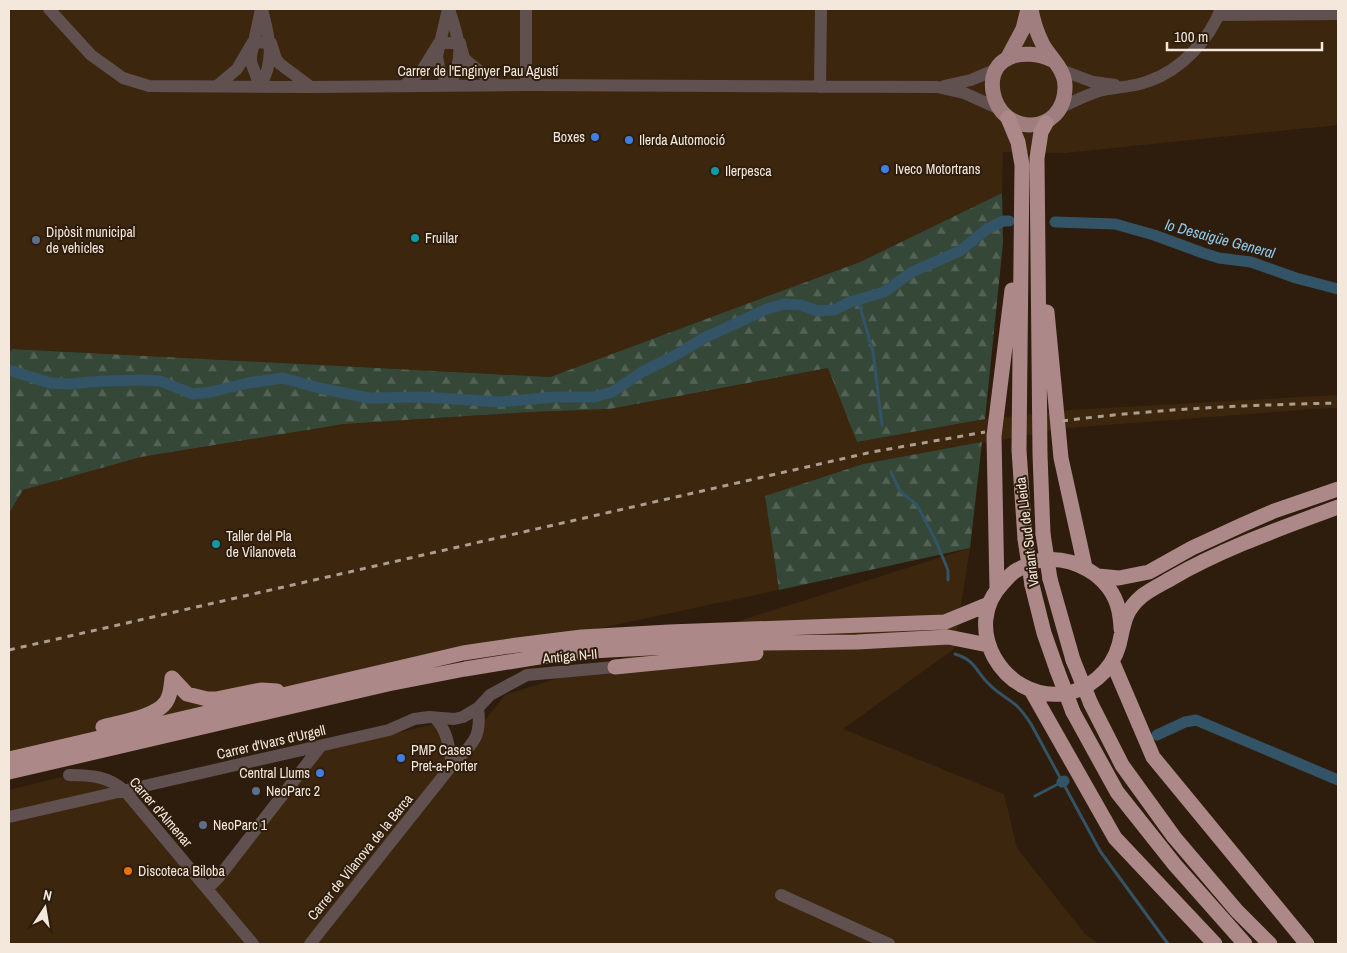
<svg xmlns="http://www.w3.org/2000/svg" width="1347" height="953" font-family="'Archivo Narrow',sans-serif">
  <style>
    .built { fill: #3c260e }
    .forest { fill: url(#forest-firs) }
    .lines { fill: none; stroke-linecap: round; stroke-linejoin: round }
    .stream { stroke: #335366; stroke-width: 3 }
    .canal { stroke: #335366; stroke-width: 11 }
    .minor { stroke: #615050; stroke-width: 12 }
    .primary { stroke: #a07e7f; stroke-width: 15 }
    .trunk { stroke: #ac8888; stroke-width: 15 }
    .rail { stroke: #ac9e91; stroke-width: 3; stroke-dasharray: 6 6; stroke-linecap: butt }
    .trunk-bridge { stroke: #ac8888; stroke-width: 15 }
    .shop-dot { fill: #3f7fe0; stroke: #2e1d0c; stroke-width: 2 }
    .culture-dot { fill: #0f9aa8; stroke: #2e1d0c; stroke-width: 2 }
    .service-dot { fill: #5c6f8a; stroke: #2e1d0c; stroke-width: 2 }
    .food-dot { fill: #e8710a; stroke: #2e1d0c; stroke-width: 2 }
    .labels { text-anchor: middle; stroke-width: 4; stroke-linejoin: round; paint-order: stroke }
    .street-label { font-size: 14px; fill: #f4e8dd; stroke: #2e1d0c }
    .poi-label { font-size: 14px; fill: #f4e8dd; stroke: #2e1d0c; text-anchor: start }
    .water-label { font-size: 15px; font-style: italic; fill: #8fcbee; stroke: #2e1d0c }
  </style>
  <defs>
    <pattern id="forest-firs" width="22" height="20" patternUnits="userSpaceOnUse" patternTransform="scale(1.25)"><rect width="22" height="20" fill="#354838"/><path d="M5 1l3.5 6h-7zM16 11l3.5 6h-7z" fill="#536254"/></pattern>
  </defs>
  <rect width="100%" height="100%" fill="#2e1d0c"/>
  <!-- built -->
  <path class="built" d="M9 9H1338V125L1065 153 1003 152 1002 193 860 262 550 377 12 349 9 353Z
    M829 368 857 442 985 419 1069 410 1338 395V408L1313 409 1067 428 863 464 765 496 779 590 9 754V513L23 490 141 457 344 424 530 412 610 409Z
    M970 548 954 649 843 729 1004 794 1017 848 1085 934 1099 944H9V790L69 775 107 779 209 887 313 752 440 723 452 762 505 695Z"/>
  <!-- forest -->
  <path class="forest" d="M1002 193 1003 243 985 419 857 442 828 368 610 409 530 412 344 424 141 457 23 490 9 513V353L12 349 550 377 860 262Z
    M982 442 970 548 779 590 765 496 863 464Z"/>
  <g class="lines">
    <!-- stream -->
    <path class="stream" d="M858 300 873 352 882 425
      M891 472 900 491 917 505 935 539 948 570V580
      M955 654C977 661 975 671 989 684 997 693 1008 698 1017 706 1022 711 1027 718 1031 724L1100 851 1168 944
      M1035 796 1062 782"/>
    <!-- canal -->
    <path class="canal" d="M1055 222 1115 224 1154 235 1203 253 1219 258 1251 262 1296 278 1338 289
      M9 370 50 383 68 384 104 381 141 380 160 381 193 394 211 392 248 383 283 378 319 388 369 398 423 397 500 402 555 397H594L612 392 642 372 674 356 704 338 767 309 784 304 801 305 817 311 834 310 850 302 884 292 912 272 960 251 987 229 1003 221H1009
      M1157 735 1185 722 1196 720 1338 780
      M1062 782 1064 781"/>
    <!-- minor -->
    <path class="minor" d="M49 9 91 55 123 78 149 86 311 87 526 85 937 87 964 93 1000 109
      M448 9 437 56 439 68 449 86
      M1219 15 1338 14
      M1061 70 1093 82 1115 85
      M526 85V9
      M217 86 237 69 253 42 271 43 276 59 280 64 311 87
      M260 86C276 60 269 37 262 9
      M260 86 251 62V56L261 9
      M404 86 423 69 439 43H460L464 58 468 62 497 85
      M449 86C466 55 459 41 449 9
      M944 86 971 80 997 69
      M820 87 821 9
      M1060 108C1074 101 1088 94 1103 90 1118 87 1134 87 1149 81 1181 70 1209 40 1221 9
      M435 718C448 731 449 748 452 765
      M69 775C91 775 108 776 125 791L253 944
      M9 817 389 730 414 719 429 717 454 719 463 717 478 708 490 695 527 675 615 667
      M207 889 218 878 320 747
      M781 895 889 944
      M310 944 452 765C472 744 482 739 478 708"/>
    <!-- primary -->
    <path class="primary" d="M1031 9C1033 21 1037 33 1043 45 1051 59 1066 70 1065 88 1064 136 1001 137 993 92 987 55 1025 47 1052 60
      M1007 59 1023 29 1028 9"/>
    <!-- trunk -->
    <path class="trunk" d="M1008 118 1018 142 1022 165 1019 450 1025 539
      M1047 312 1061 458 1085 567
      M1043 534 1040 454 1037 158 1041 132 1046 123
      M1098 576 1119 578 1149 572 1192 548 1242 525 1274 511 1338 489
      M1050 579 1073 660
      M1032 585 1044 633 1057 670
      M997 589 994 436 1012 290
      M1121 629C1121 623 1120 617 1119 611 1111 575 1072 554 1037 561 1031 563 1023 567 1017 570 1011 573 1007 579 1003 583 960 627 1003 700 1062 694 1088 691 1112 671 1119 645 1124 624 1124 611 1142 596 1151 589 1162 584 1172 578 1224 548 1282 528 1338 507
      M1112 661 1153 757 1307 944
      M615 667 756 653
      M172 678 187 694 207 699H216L261 690 277 691
      M1031 690 1115 838 1215 944
      M1091 704 1122 765 1174 837 1237 911 1270 944
      M1073 712 1117 792 1175 865 1245 944
      M103 727C121 722 156 717 166 702 171 695 171 686 172 678
      M9 759 463 653 517 645 582 637 669 632 945 622 989 604
      M9 772 388 684 465 669 539 657 590 651 669 647 758 643 857 642 948 637 988 645"/>
    <!-- rail -->
    <path class="rail" d="M1062 421C1154 409 1246 405 1338 403
      M9 650 872 452 985 432"/>
    <!-- trunk-bridge -->
    <path class="trunk-bridge" d="M1043 534 1050 579
      M1025 539 1032 585
      M1073 660 1091 704
      M1057 670 1073 712"/>
  </g>
  <!-- markers -->
  <g class="shop-dot">
    <circle cx="595" cy="137" r="5"/>
    <circle cx="629" cy="140" r="5"/>
    <circle cx="885" cy="169" r="5"/>
    <circle cx="401" cy="758" r="5"/>
    <circle cx="320" cy="773" r="5"/>
  </g>
  <g class="culture-dot">
    <circle cx="715" cy="171" r="5"/>
    <circle cx="415" cy="238" r="5"/>
    <circle cx="216" cy="544" r="5"/>
  </g>
  <g class="service-dot">
    <circle cx="36" cy="240" r="5"/>
    <circle cx="256" cy="791" r="5"/>
    <circle cx="203" cy="825" r="5"/>
  </g>
  <circle class="food-dot" cx="128" cy="871" r="5"/>
  <g class="labels">
    <!-- street labels -->
    <g class="street-label">
      <text x="478" y="76">Carrer de l'Enginyer Pau Agustí</text>
      <text transform="translate(1027 532) rotate(-97)" y="5">Variant Sud de Lleida</text>
      <text transform="translate(570 656) rotate(-5)" y="5">Antiga N-II</text>
      <text transform="translate(271 742) rotate(-13)" y="5">Carrer d'Ivars d'Urgell</text>
      <text transform="translate(161 812) rotate(49)" y="5">Carrer d'Almenar</text>
      <text transform="translate(360 857) rotate(-51)" y="5">Carrer de Vilanova de la Barca</text>
    </g>
    <!-- poi labels -->
    <g class="poi-label">
      <text x="585" y="142" text-anchor="end">Boxes</text>
      <text x="639" y="145">Ilerda Automoció</text>
      <text x="895" y="174">Iveco Motortrans</text>
      <text x="725" y="176">Ilerpesca</text>
      <text x="46" y="237">Dipòsit municipal<tspan x="46" dy="16">de vehicles</tspan></text>
      <text x="425" y="243">Fruilar</text>
      <text x="226" y="541">Taller del Pla<tspan x="226" dy="16">de Vilanoveta</tspan></text>
      <text x="411" y="755">PMP Cases<tspan x="411" dy="16">Pret-a-Porter</tspan></text>
      <text x="310" y="778" text-anchor="end">Central Llums</text>
      <text x="266" y="796">NeoParc 2</text>
      <text x="213" y="830">NeoParc 1</text>
      <text x="138" y="876">Discoteca Biloba</text>
    </g>
    <!-- water labels -->
    <g class="water-label">
      <text transform="translate(1220 239) rotate(15)" y="5">lo Desaigüe General</text>
    </g>
  </g>
  <!-- border -->
  <rect width="1347" height="953" fill="none" stroke="#f4e8dd" stroke-width="20"/>
  <!-- north arrow -->
  <g transform="translate(45 908) rotate(12)" stroke="#2e1d0c" stroke-width="4" paint-order="stroke">
  <path d="M0-4L9 19L0 12L-9 19Z" fill="#f4e8dd"/>
  <text y="-8" font-size="14" font-weight="bold" text-anchor="middle" fill="#f4e8dd">N</text>
  </g>
  <!-- scale -->
  <path d="M1167 42v8h155v-8" fill="none" stroke="#f4e8dd" stroke-width="2.5"/>
  <text x="1174" y="42" font-size="15" fill="#f4e8dd" stroke="#2e1d0c" stroke-width="4" paint-order="stroke">100 m</text>
</svg>
